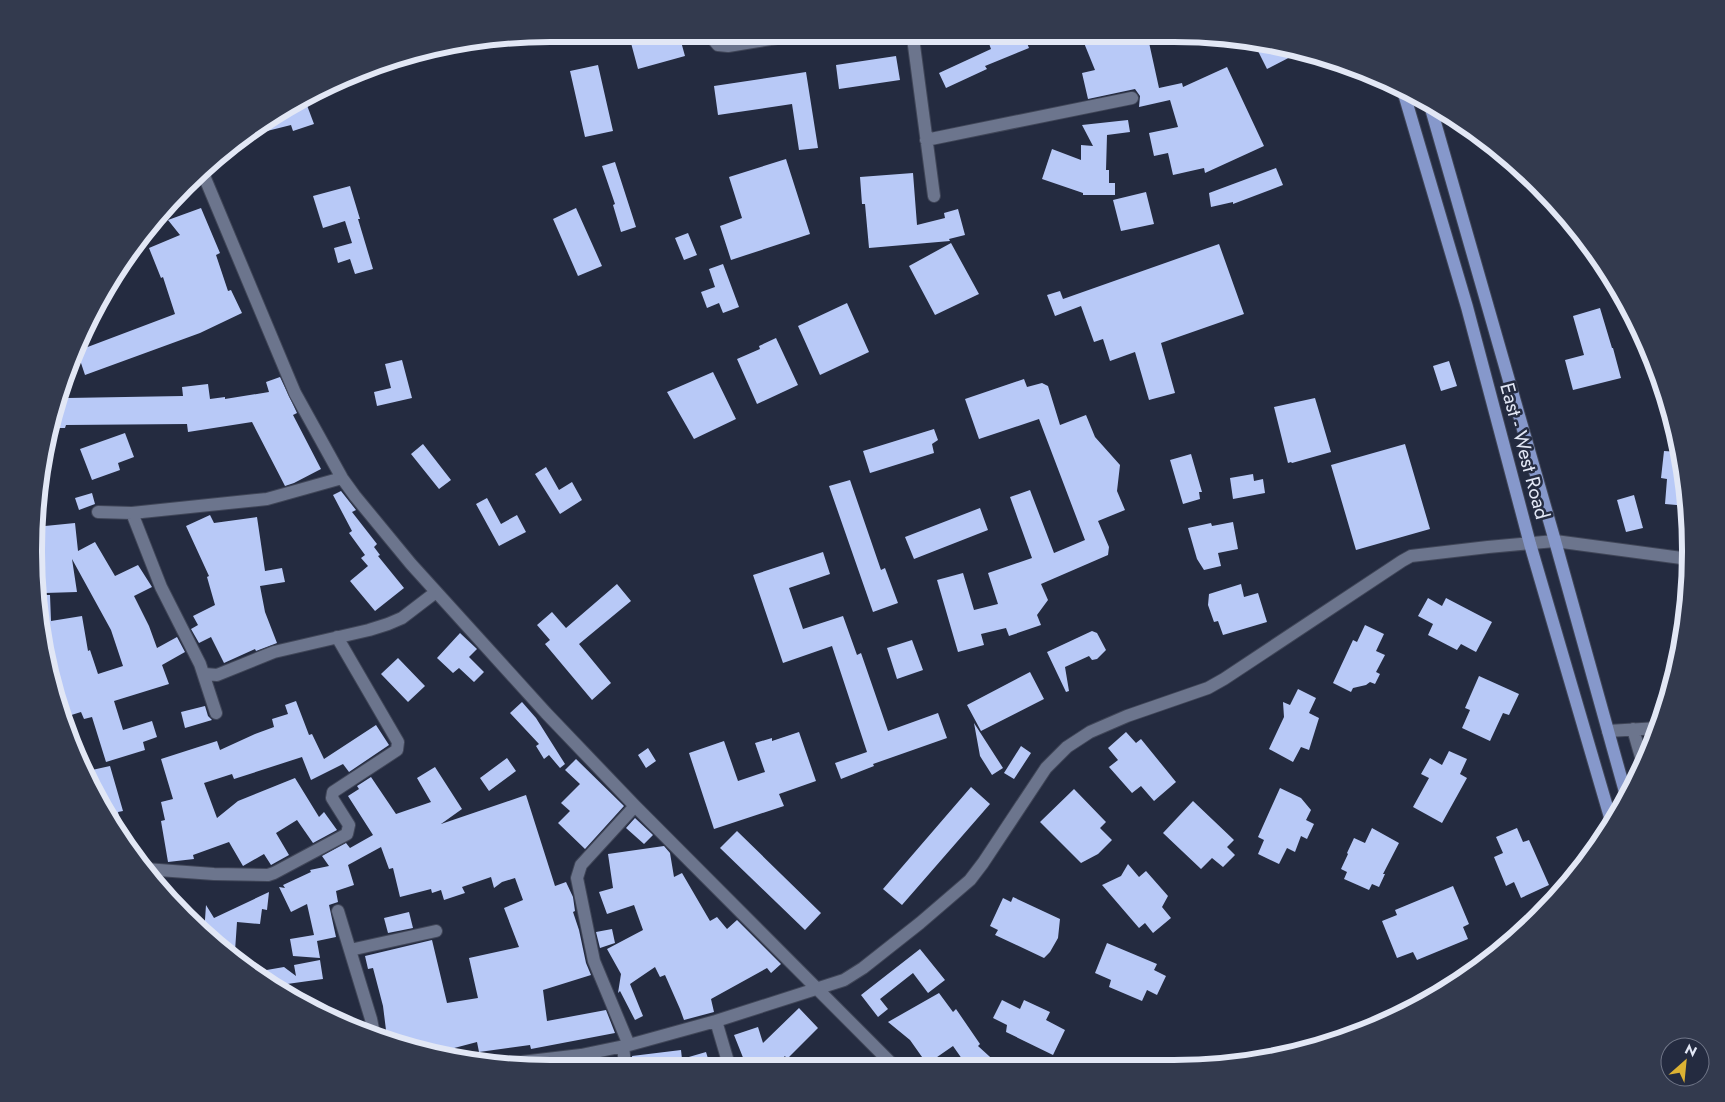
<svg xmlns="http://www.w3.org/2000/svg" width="1725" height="1102" font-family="Jost,sans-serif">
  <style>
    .building { fill: #b8c9f7 }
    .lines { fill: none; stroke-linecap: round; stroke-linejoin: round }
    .minor-casing { stroke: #404658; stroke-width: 14 }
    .major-casing { stroke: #404658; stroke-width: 14 }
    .minor { stroke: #6c758d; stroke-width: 12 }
    .major { stroke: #8698cb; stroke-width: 12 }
    .labels { text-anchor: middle; stroke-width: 5; stroke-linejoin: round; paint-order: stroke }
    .street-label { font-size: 20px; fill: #e2e7f5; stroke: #242b40 }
    .rim { fill: none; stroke: #e2e7f5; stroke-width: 6 }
  </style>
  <rect width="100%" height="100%" fill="#242b40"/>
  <!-- building -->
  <path class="building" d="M649 38H680L685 56 638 69 631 43Z
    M987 38H1025L1029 48 985 66 987 69 946 88 939 73 991 49Z
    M1082 38H1148L1159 88 1182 83 1183 87 1227 67 1264 146 1205 173 1204 168 1173 175 1168 153 1154 156 1149 133 1178 127 1170 100 1139 107 1140 96 1135 89 1088 99 1082 73 1095 70Z
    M1253 41 1283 48 1300 52 1267 69Z
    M896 56 900 80 839 89 836 65Z
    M598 65 613 131 585 137 570 71Z
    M806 72 818 148 799 150 792 104 718 115 714 86Z
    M305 100 314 124 293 131 291 125 243 137 263 121Z
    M1128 120 1130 132 1107 135 1106 170H1109V183H1115V195H1083V193L1042 179 1052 149 1081 160V145L1093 146 1082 125Z
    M786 159 810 234 731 260 720 226 742 218 729 177Z
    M615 162 636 227 621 232 613 205 615 204 602 166Z
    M1276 168 1283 185 1233 204V202L1211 207 1209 193Z
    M913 173 917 225 945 218 944 213 958 209 965 235 949 239 950 241 869 248 865 204H862L860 177Z
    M350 186 360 219H358L373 269 355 274 350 259 338 263 334 248 352 243 345 221 323 228 313 196Z
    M1146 192 1154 224 1121 231 1113 200Z
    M201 208 220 253 216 255 228 291 231 290 242 313 200 333 85 375 77 351 175 314 163 277 161 278 149 248 180 235 168 220Z
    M576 208 602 266 578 276 553 219Z
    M688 233 697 255 684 260 675 238Z
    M951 243 979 294 935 315 909 266Z
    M1219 244 1244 314 1161 343 1175 393 1149 400 1135 352 1110 361 1103 339 1094 342 1081 306 1055 316 1047 295 1060 291 1063 299Z
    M723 264 739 307 723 313 719 303 707 308 701 292 715 287 709 269Z
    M847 303 869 352 820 375 798 326Z
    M1600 308 1612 348H1613L1621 378 1573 390 1565 360 1584 355 1573 316Z
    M776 338 798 385 757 404 737 359 760 349 759 346Z
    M402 360 412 398 377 406 374 392 391 388 385 364Z
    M1449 361 1457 386 1441 391 1433 366Z
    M713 372 736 419 694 439 667 392Z
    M280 377 297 413 293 415 321 469 294 483 285 486 252 422 188 432 187 424 66 425 65 428H53L60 391 67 392V398L183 396 182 387 208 384 210 399 225 397V399L269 392 266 382Z
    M1024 379 1027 387 1042 383 1048 386 1060 425 1086 415 1095 437 1120 465 1117 491 1125 510 1098 521 1109 547 1108 555 1041 584 1048 600 1037 615 1041 625 1009 636 1006 628 981 634 984 645 958 652 937 580 963 573 974 610 998 604 988 573 1032 558 1010 497 1030 490 1054 553 1085 540 1039 419 979 439 965 399Z
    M1315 398 1331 452 1292 463 1291 462 1288 463 1274 407Z
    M934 429 938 440 932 444 934 453 870 473 863 451Z
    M125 433 134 457 118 463 120 470 92 480 80 449Z
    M423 444 451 480 439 489 411 454Z
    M1405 444 1430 529 1356 550 1331 465Z
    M1664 451 1679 452 1688 506 1665 504 1667 479 1661 478Z
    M1191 454 1202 492H1199L1200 499 1183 504 1170 460Z
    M546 467 559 490 572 482 582 500 560 514 535 474Z
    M1253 474 1254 481 1263 479 1265 493 1233 499 1230 478Z
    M850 480 881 570 885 568 898 603 873 612 829 486Z
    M341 491 356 510 352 512 377 544 374 547 380 555 378 556 404 588 375 611 350 581 368 566 361 558 365 555 349 533 352 531 333 495Z
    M92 493 95 504 79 510 75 498Z
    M1634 495 1643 528 1626 532 1617 500Z
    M487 498 501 524 517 515 526 532 499 546 476 504Z
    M980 508 988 530 914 559 905 537Z
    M210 515 214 523 257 517 265 571 282 568 285 582 260 586 265 612 277 643 256 651 255 649 224 663 211 637 199 643 191 629 198 625 193 616 215 605 207 577 209 576 186 526Z
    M1233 522 1238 549 1218 553 1221 566 1204 570 1197 559 1188 528 1211 523 1212 526Z
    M75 523 78 551 95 542 115 576 138 565 152 587 134 596 149 626 157 648 177 637 185 652 162 665 169 684 114 701 123 730 152 721 157 737 143 742 145 750 106 762 92 717 84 719 81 712 65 717 51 685 38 618 37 595H50L51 621 82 616 88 651 90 650 98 674 123 666 111 630 72 559 77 592 45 593 44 565 36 566 35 527Z
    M823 552 830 574 789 588 803 629 843 616 857 655 861 653 888 731 938 713 947 738 873 764 874 766 841 779 835 763 867 752 832 646 783 663 753 575Z
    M617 584 631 601 579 644 611 683 592 700 545 644 550 640 537 625 552 612 566 628Z
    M1241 584 1244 597 1258 593 1267 622 1223 635 1218 621 1214 622 1208 605 1209 594Z
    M1428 598 1442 606 1446 598 1492 622 1476 652 1461 644 1457 650 1428 635 1433 624 1418 616Z
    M1365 625 1384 634 1376 651 1385 655 1376 672 1380 674 1375 684 1370 682 1366 685 1353 688 1351 692 1333 683 1353 640 1357 642Z
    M1092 631 1097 633 1106 650 1097 659 1092 660 1089 656 1065 667 1069 691 1066 692 1047 652Z
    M460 633 477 649 469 657 484 672 474 682 459 668 453 673 437 658Z
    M912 640 923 670 897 679 887 648Z
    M398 658 425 686 408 702 381 674Z
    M1030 672 1044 699 981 731 967 705Z
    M1479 676 1519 694 1509 715 1503 713 1490 741 1462 728 1470 710 1465 708Z
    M1298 689 1316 698 1309 713 1319 718 1309 750 1301 747 1293 762 1269 749 1284 717 1283 702 1290 705Z
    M296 701 309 735 312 734 324 759 376 725 389 745 349 772 343 764 311 780 302 757 234 779 232 774 204 783 217 818 238 801 295 778 319 817 324 812 337 830 313 843 297 820 276 833 289 855 271 865 264 854 243 866 229 842 193 855 194 859 168 862 161 821 165 820 161 802 173 799 161 759 217 741 220 750 255 734 274 727 272 719 288 714 285 705Z
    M522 702 536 718 565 764 560 768 549 755 544 759 536 746 539 744 510 713Z
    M205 706 208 716 212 720 185 728 181 712Z
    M974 723 1003 768 992 775 980 756Z
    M799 732 816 781 779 794 784 806 714 829 689 753 724 741 738 781 765 772 755 743 772 738V741Z
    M1126 732 1136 743 1141 739 1176 782 1154 801 1141 786 1132 793 1109 767 1118 760 1108 748Z
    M1021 746 1031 753 1014 779 1004 773Z
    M648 748 656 761 646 768 638 755Z
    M1449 751 1467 759 1460 774 1467 778 1442 823 1413 807 1429 778 1421 774 1430 758 1442 765Z
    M507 758 516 771 489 791 480 778Z
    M576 759 624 806 585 849 558 823 570 811 561 803 580 784 565 770Z
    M110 766 123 811 118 812 123 838 103 810 90 778 94 777 92 770Z
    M435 767 462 809 441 824 526 795 555 886 566 882 573 897 575 911 573 912 579 930 586 963 591 975 543 990 547 1021 606 1010 615 1033 531 1049 530 1045 479 1052 477 1042 439 1052 387 1038 383 1006 373 968 368 969 365 956 432 940 447 1003 478 998 469 958 519 947 504 908 523 900 515 878 502 882 494 888 491 877 462 887 465 893 444 900 441 890 432 893 431 889 400 897 393 868 389 869 381 847 348 865 354 885 336 891 338 902 329 905 336 937 317 941 320 958 293 956 290 939 314 935 307 904 291 912 279 887 285 888 283 885 311 872 310 870 329 866 322 856 346 843 350 848 373 835 348 796 359 789 357 786 371 777 396 814 431 802 417 778Z
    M971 787 990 804 902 905 883 889Z
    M1280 788 1301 798 1311 810 1306 820 1314 824 1307 839 1301 836 1295 852 1287 848 1279 864 1258 854 1264 840 1258 837Z
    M1074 789 1106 822 1100 828 1112 840 1098 854 1081 863 1040 822Z
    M1193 801 1234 840 1227 847 1235 855 1223 867 1212 858 1201 869 1163 833Z
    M635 818 653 835 644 844 626 828Z
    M1372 828 1399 843 1383 874H1385L1379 887 1372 884 1369 890 1344 879 1347 872 1341 869 1348 854 1347 853 1354 838 1365 843Z
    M1517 828 1523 842 1529 840 1549 885 1521 898 1514 882 1506 886 1494 857 1503 853 1496 837Z
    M737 831 821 913 805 930 720 848Z
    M664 846 670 853 674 877 682 873 710 921 717 917 727 929 737 920 781 964 771 973 767 968 711 999 714 1012 684 1020 680 1009 665 975 660 977 655 967 630 984 643 1016 635 1020 620 991 618 993 621 974 607 949 643 930 634 905 607 914 599 892 613 888 608 854Z
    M1128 864 1139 877 1146 871 1168 896 1162 907 1171 918 1153 933 1145 923 1139 928 1102 885 1121 876Z
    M1453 886 1469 924 1463 927 1468 939 1417 960 1413 952 1397 958 1382 921 1397 915 1395 910Z
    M269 892 267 910 262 909 260 924 237 922 235 951 224 950 204 934 206 905 214 918Z
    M1013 897 1060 919 1058 938 1050 952 1044 958 995 935 998 930 990 926 1003 898 1011 902Z
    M409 912 413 928 388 933 384 918Z
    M612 929 615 943 600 948 596 932Z
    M1107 943 1157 964 1154 970 1166 976 1157 995 1147 990 1142 1001 1109 987 1111 980 1095 973Z
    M920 949 945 980 928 993 913 973 880 999 888 1009 878 1017 861 995Z
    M320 960 323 979 287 984 282 991 255 972 284 967 296 976 294 965Z
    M939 993 953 1012 956 1009 980 1044 978 1046 1000 1066H967L953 1046 927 1064 910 1040 888 1022Z
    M1002 1000 1020 1009 1024 1000 1050 1012 1046 1020 1065 1030 1053 1055 1006 1032 1007 1025 993 1018Z
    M799 1008 818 1028 787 1059 785 1056 775 1065H746L734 1035 758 1027 763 1043Z
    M681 1050 682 1059 706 1052 710 1065H633L632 1056Z"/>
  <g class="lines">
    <!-- minor casing -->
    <g class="minor-casing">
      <path id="minor" d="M712 38 718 45 728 46 777 38
        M913 38 934 196
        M926 140 1132 98
        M202 171 295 393 342 478 355 496 411 564 546 713 635 806 894 1066
        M98 512 132 513 267 499 342 478
        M132 513 161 587 200 664 216 713
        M205 674 217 675 274 652 369 630 388 624 402 618 436 592
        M1633 729 1643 764
        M1608 731 1659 728
        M145 869 214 874 268 875 274 873 347 834 349 825 332 798 333 792 397 750 398 742 337 637
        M338 911 371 1019 374 1034
        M350 950 436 931
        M716 1021 729 1065
        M629 1045 594 961 577 878 581 865 635 806
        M623 1046 625 1065
        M505 1064 581 1055 629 1045 716 1021 844 980 863 968 920 923 970 880 983 863 1046 768 1067 747 1090 732 1127 716 1208 688 1224 679 1402 561 1411 556 1488 547 1555 541 1689 559"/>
    </g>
    <!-- major casing -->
    <g class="major-casing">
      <path id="major" d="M1402 87 1467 307 1530 544 1612 824
        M1430 105 1555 541 1627 799"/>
    </g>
    <!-- minor -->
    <use href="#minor" class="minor"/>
    <!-- major -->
    <use href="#major" class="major"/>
  </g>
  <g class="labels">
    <!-- street labels -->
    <g class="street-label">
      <text transform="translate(1525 451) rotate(75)" y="7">East - West Road</text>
    </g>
  </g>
  <!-- crop -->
  <path d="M0 0H1725V1102H0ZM550 42H1174A508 508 0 0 1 1682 550V552A508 508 0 0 1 1174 1060H550A508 508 0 0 1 42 552V550A508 508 0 0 1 550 42Z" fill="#333a4e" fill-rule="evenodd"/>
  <path class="rim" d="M550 42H1174A508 508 0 0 1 1682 550V552A508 508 0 0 1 1174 1060H550A508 508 0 0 1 42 552V550A508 508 0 0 1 550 42Z"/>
  <!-- north arrow -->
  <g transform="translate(1685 1062) rotate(27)"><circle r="24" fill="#242b40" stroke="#707688"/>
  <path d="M0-4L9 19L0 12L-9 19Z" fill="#dcb233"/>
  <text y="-8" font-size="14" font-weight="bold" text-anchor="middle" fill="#e2e7f5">N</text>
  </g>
</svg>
